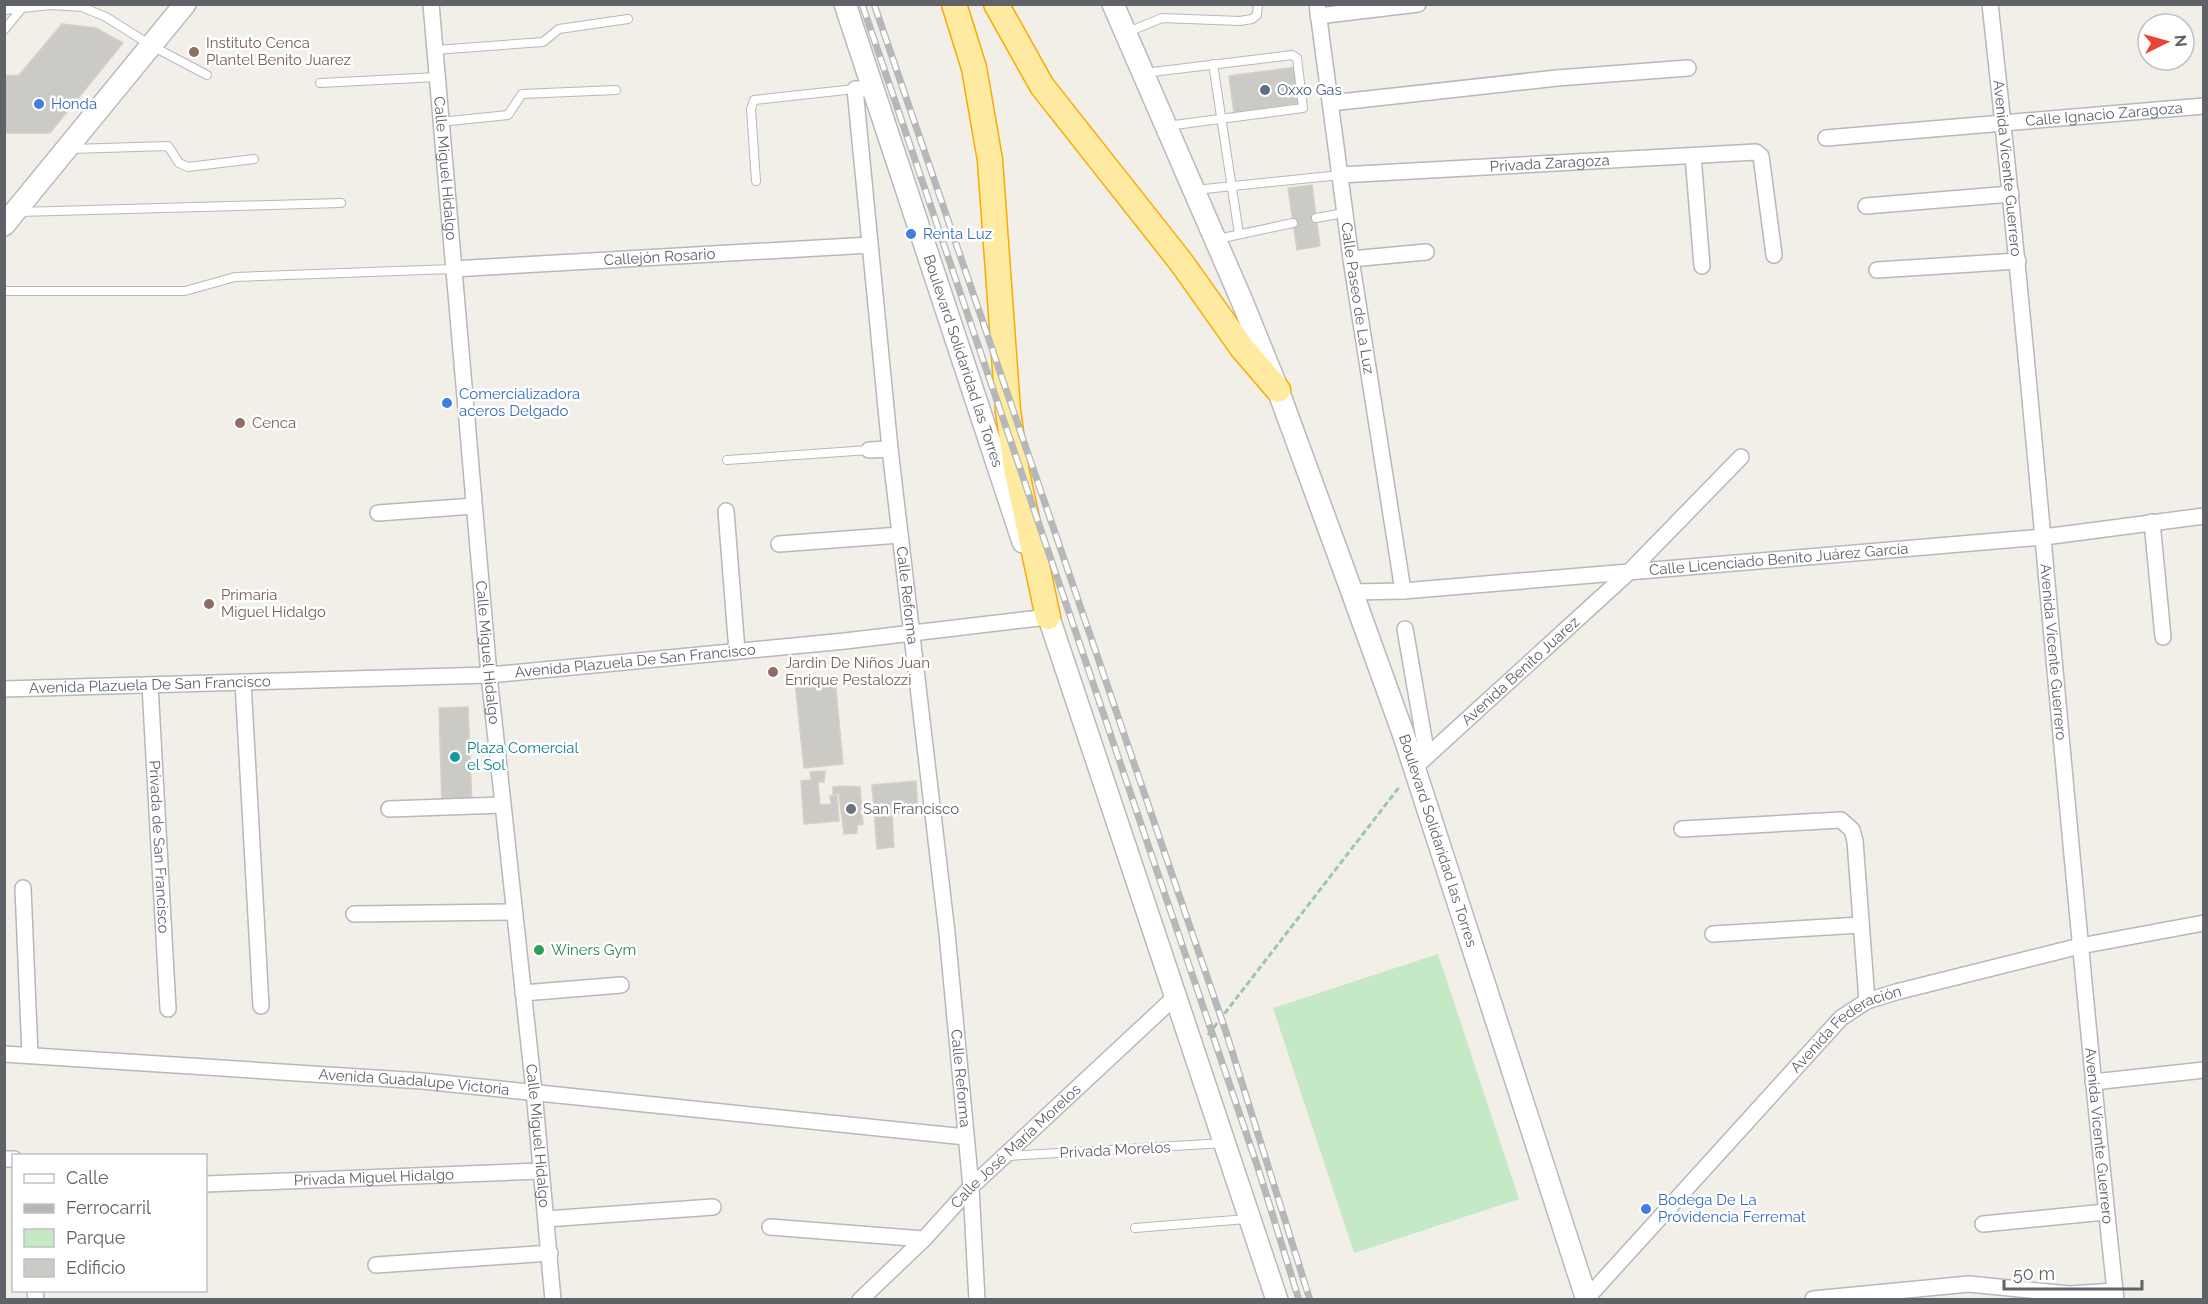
<svg xmlns="http://www.w3.org/2000/svg" width="2208" height="1304" font-family="Raleway,sans-serif">
  <style>
    .green { fill: #c5e8c5 }
    .building { fill: #cccac5; stroke: #d6d1c6; stroke-width: 1.5 }
    .lines { fill: none; stroke-linecap: round; stroke-linejoin: round }
    .service-casing { stroke: #b5b8bc; stroke-width: 10 }
    .minor-casing { stroke: #b5b8bc; stroke-width: 18 }
    .secondary-casing { stroke: #b6babf; stroke-width: 24 }
    .trunk-casing { stroke: #f9ab00; stroke-width: 27 }
    .path { stroke: #9cc7a9; stroke-width: 3; stroke-dasharray: 6 3; stroke-linecap: butt }
    .service { stroke: #fff; stroke-width: 8 }
    .minor { stroke: #fff; stroke-width: 15 }
    .secondary { stroke: #fff; stroke-width: 21 }
    .trunk { stroke: #feeaa1; stroke-width: 24 }
    .rail-casing { stroke: #b6b7b8; stroke-width: 7 }
    .rail { stroke: #fff; stroke-width: 4.5; stroke-dasharray: 14; stroke-linecap: butt }
    .education-dot { fill: #8d6e63; stroke: #fff; stroke-width: 2 }
    .service-dot { fill: #5c6f8a; stroke: #fff; stroke-width: 2 }
    .shop-dot { fill: #3f7fe0; stroke: #fff; stroke-width: 2 }
    .culture-dot { fill: #0f9aa8; stroke: #fff; stroke-width: 2 }
    .worship-dot { fill: #6b7280; stroke: #fff; stroke-width: 2 }
    .leisure-dot { fill: #2e9e5b; stroke: #fff; stroke-width: 2 }
    .labels { text-anchor: middle; stroke-width: 5; stroke-linejoin: round; paint-order: stroke }
    .education-label { font-size: 15px; fill: #785e54; stroke: #fff; text-anchor: start }
    .service-label { font-size: 15px; fill: #4e5e75; stroke: #fff; text-anchor: start }
    .shop-label { font-size: 15px; fill: #366cbe; stroke: #fff; text-anchor: start }
    .street-label { font-size: 15px; fill: #5f6368; stroke: #fff }
    .culture-label { font-size: 15px; fill: #0d838f; stroke: #fff; text-anchor: start }
    .worship-label { font-size: 15px; fill: #5b616d; stroke: #fff; text-anchor: start }
    .leisure-label { font-size: 15px; fill: #27864d; stroke: #fff; text-anchor: start }
  </style>
  <rect width="100%" height="100%" fill="#f1efe8"/>
  <!-- green -->
  <path class="green" d="M1438 954 1519 1199 1354 1253 1273 1008Z"/>
  <!-- building -->
  <path class="building" d="M62 24 96 28 123 43 50 133H4V76L19 75Z
    M1296 67 1301 103 1234 113 1229 76Z
    M1312 185 1320 246 1297 250 1288 188Z
    M835 678 843 764 804 768 795 682Z
    M468 707 472 805 442 806 439 708Z
    M825 771 824 782H818L820 805 831 804 830 796 837 795 839 821 804 824 801 781 811 780 810 772Z
    M916 781 918 812 892 814 894 847 877 849 872 785Z
    M842 786 860 787 863 824 857 825V833L844 834 839 794H833V787Z"/>
  <g class="lines">
    <!-- service casing -->
    <g class="service-casing">
      <path id="service" d="M4 10 51 5 82 7 106 17 152 46 207 75
        M4 30 23 7
        M1128 32 1162 18 1240 21 1252 19 1257 15 1258 4
        M435 50 543 42 559 29 628 19
        M1213 64 1239 234
        M1144 73 1292 55 1297 58 1303 108 1167 126
        M320 83 437 77
        M440 122 508 115 522 94 616 90
        M71 149 168 146 179 163 188 167 254 159
        M756 181 751 109 754 100 855 89
        M1195 190 1340 175
        M19 212 341 203
        M1316 218 1344 213
        M1218 239 1293 223
        M4 291H185L235 277 452 269
        M727 460 869 450
        M1008 1156 1224 1143
        M1135 1228 1247 1219"/>
    </g>
    <!-- minor casing -->
    <g class="minor-casing">
      <g id="minor">
        <path id="s1" d="M431 4 489 675 534 1091 553 1300"/>
        <path id="s2" d="M1317 4 1351 259 1403 591"/>
        <path id="s3" d="M1990 4C2038 436 2069 868 2116 1300"/>
        <path d="M1318 16 1418 4"/>
        <path id="s4" d="M874 89H855L890 449 947 933 971 1187 977 1300"/>
        <path d="M1331 103 1557 78 1688 68"/>
        <path id="s5" d="M1826 138 2204 106"/>
        <path d="M1693 156 1702 266"/>
        <path id="s6" d="M1340 175 1756 152 1761 156 1774 255"/>
        <path d="M1866 206 2011 194"/>
        <path d="M1351 259 1426 252"/>
        <path id="s7" d="M452 269 870 245"/>
        <path d="M1877 270 2018 261"/>
        <path d="M869 450 890 449"/>
        <path d="M726 511 737 651"/>
        <path d="M378 513 474 506"/>
        <path d="M2152 522 2163 637"/>
        <path d="M779 544 900 535"/>
        <path id="s8" d="M1352 592 1403 591 2044 537 2204 516"/>
        <path d="M1405 629 1427 756"/>
        <path d="M243 682 261 1006"/>
        <path id="s9" d="M150 685 168 1009"/>
        <path id="s10" d="M4 689 489 675 845 641 1048 617"/>
        <path id="s11" d="M1414 768 1628 573 1741 457"/>
        <path d="M389 809 502 805"/>
        <path d="M1682 829 1841 820 1852 830 1855 841 1867 1001"/>
        <path d="M23 888 30 1055"/>
        <path d="M354 914 514 912"/>
        <path d="M1713 934 1860 925"/>
        <path d="M523 993 621 985"/>
        <path id="s12" d="M4 1054 422 1081 966 1137"/>
        <path d="M2093 1082 2204 1070"/>
        <path d="M4 1159H14"/>
        <path id="s13" d="M206 1184 541 1171"/>
        <path d="M546 1219 713 1207"/>
        <path d="M1983 1224 2105 1212"/>
        <path d="M770 1227 924 1239"/>
        <path d="M376 1265 550 1253"/>
        <path d="M35 1290 36 1300"/>
        <path id="s14" d="M1587 1298 1841 1018 1867 1001 1896 992 2080 946 2204 923"/>
        <path d="M1813 1299 1969 1284 2069 1294 2115 1291"/>
        <path id="s15" d="M860 1300 924 1239 971 1187 1176 996"/>
      </g>
    </g>
    <!-- secondary casing -->
    <g class="secondary-casing">
      <g id="secondary">
        <path id="s16" d="M845 4 1023 542"/>
        <path id="s17" d="M1113 4 1242 301 1278 390 1352 592 1404 736 1587 1300"/>
        <path d="M4 225 185 4"/>
        <path d="M1043 600 1277 1300"/>
      </g>
    </g>
    <!-- trunk casing -->
    <g class="trunk-casing">
      <path id="trunk" d="M954 4 974 68 990 160 1008 411 1016 468 1048 617
        M996 4 1042 86 1181 262 1242 348 1278 390"/>
    </g>
    <!-- path -->
    <path class="path" d="M1208 1035 1400 786"/>
    <!-- service -->
    <use href="#service" class="service"/>
    <!-- minor -->
    <use href="#minor" class="minor"/>
    <!-- secondary -->
    <use href="#secondary" class="secondary"/>
    <!-- trunk -->
    <use href="#trunk" class="trunk"/>
    <!-- rail casing -->
    <g class="rail-casing">
      <path id="rail" d="M862 4 1258 1168 1299 1300
        M874 4 1226 1032 1310 1300"/>
    </g>
    <!-- rail -->
    <use href="#rail" class="rail"/>
  </g>
  <!-- markers -->
  <g class="education-dot">
    <circle cx="194" cy="52" r="6"/>
    <circle cx="240" cy="423" r="6"/>
    <circle cx="209" cy="604" r="6"/>
    <circle cx="773" cy="672" r="6"/>
  </g>
  <circle class="service-dot" cx="1265" cy="90" r="6"/>
  <g class="shop-dot">
    <circle cx="39" cy="104" r="6"/>
    <circle cx="911" cy="234" r="6"/>
    <circle cx="447" cy="403" r="6"/>
    <circle cx="1646" cy="1209" r="6"/>
  </g>
  <circle class="culture-dot" cx="455" cy="757" r="6"/>
  <circle class="worship-dot" cx="851" cy="809" r="6"/>
  <circle class="leisure-dot" cx="539" cy="950" r="6"/>
  <g class="labels">
    <!-- education labels -->
    <g class="education-label">
      <text x="206" y="48">Instituto Cenca<tspan x="206" dy="17">Plantel Benito Juarez</tspan></text>
      <text x="252" y="428">Cenca</text>
      <text x="221" y="600">Primaria<tspan x="221" dy="17">Miguel Hidalgo</tspan></text>
      <text x="785" y="668">Jardin De Niños Juan<tspan x="785" dy="17">Enrique Pestalozzi</tspan></text>
    </g>
    <!-- service labels -->
    <g class="service-label">
      <text x="1277" y="95">Oxxo Gas</text>
    </g>
    <!-- shop labels -->
    <g class="shop-label">
      <text x="51" y="109">Honda</text>
      <text x="923" y="239">Renta Luz</text>
      <text x="459" y="399">Comercializadora<tspan x="459" dy="17">aceros Delgado</tspan></text>
      <text x="1658" y="1205">Bodega De La<tspan x="1658" dy="17">Providencia Ferremat</tspan></text>
    </g>
    <!-- street labels -->
    <g class="street-label">
      <text dy="5" stroke="none"><textPath href="#s5" startOffset="279">Calle Ignacio Zaragoza</textPath></text>
      <text dy="5" stroke="none"><textPath href="#s6" startOffset="210">Privada Zaragoza</textPath></text>
      <text dy="5" stroke="none"><textPath href="#s1" startOffset="165">Calle Miguel Hidalgo</textPath></text>
      <text dy="5" stroke="none"><textPath href="#s3" startOffset="165">Avenida Vicente Guerrero</textPath></text>
      <text dy="5" stroke="none"><textPath href="#s7" startOffset="208">Callejón Rosario</textPath></text>
      <text dy="5" stroke="none"><textPath href="#s2" startOffset="297">Calle Paseo de La Luz</textPath></text>
      <text dy="5" stroke="none"><textPath href="#s16" startOffset="376">Boulevard Solidaridad las Torres</textPath></text>
      <text dy="5" stroke="none"><textPath href="#s8" startOffset="428">Calle Licenciado Benito Juárez García</textPath></text>
      <text dy="5" stroke="none"><textPath href="#s4" startOffset="528">Calle Reforma</textPath></text>
      <text dy="5" stroke="none"><textPath href="#s1" startOffset="651">Calle Miguel Hidalgo</textPath></text>
      <text dy="5" stroke="none"><textPath href="#s3" startOffset="651">Avenida Vicente Guerrero</textPath></text>
      <text dy="5" stroke="none"><textPath href="#s10" startOffset="632">Avenida Plazuela De San Francisco</textPath></text>
      <text dy="5" stroke="none"><textPath href="#s11" startOffset="144">Avenida Benito Juarez</textPath></text>
      <text dy="5" stroke="none"><textPath href="#s10" startOffset="146">Avenida Plazuela De San Francisco</textPath></text>
      <text dy="5" stroke="none"><textPath href="#s17" startOffset="898">Boulevard Solidaridad las Torres</textPath></text>
      <text dy="5" stroke="none"><textPath href="#s9" startOffset="162">Privada de San Francisco</textPath></text>
      <text dy="5" stroke="none"><textPath href="#s14" startOffset="376">Avenida Federación</textPath></text>
      <text dy="5" stroke="none"><textPath href="#s4" startOffset="1014">Calle Reforma</textPath></text>
      <text dy="5" stroke="none"><textPath href="#s12" startOffset="411">Avenida Guadalupe Victoria</textPath></text>
      <text dy="5" stroke="none"><textPath href="#s1" startOffset="1137">Calle Miguel Hidalgo</textPath></text>
      <text dy="5" stroke="none"><textPath href="#s3" startOffset="1137">Avenida Vicente Guerrero</textPath></text>
      <text dy="5" stroke="none"><textPath href="#s15" startOffset="219">Calle José María Morelos</textPath></text>
      <text transform="translate(1115 1150) rotate(-3)" y="5">Privada Morelos</text>
      <text dy="5" stroke="none"><textPath href="#s13" startOffset="168">Privada Miguel Hidalgo</textPath></text>
    </g>
    <!-- culture labels -->
    <g class="culture-label">
      <text x="467" y="753">Plaza Comercial<tspan x="467" dy="17">el Sol</tspan></text>
    </g>
    <!-- worship labels -->
    <g class="worship-label">
      <text x="863" y="814">San Francisco</text>
    </g>
    <!-- leisure labels -->
    <g class="leisure-label">
      <text x="551" y="955">Winers Gym</text>
    </g>
  </g>
  <!-- border -->
  <rect width="2208" height="1304" fill="none" stroke="#5f6368" stroke-width="12"/>
  <!-- legend -->
  <rect x="12" y="1154" width="195" height="138" fill="#ffffff" stroke="#bfc1c3" stroke-width="1.5"/>
  <rect x="24" y="1174" width="30" height="9" fill="#ffffff" stroke="#bfc1c3" stroke-width="1.5"/>
  <text x="66" y="1184" font-size="18" fill="#5f6368">Calle</text>
  <rect x="24" y="1204" width="30" height="9" fill="#b6b7b8" stroke="#bfc1c3" stroke-width="1.5"/>
  <text x="66" y="1214" font-size="18" fill="#5f6368">Ferrocarril</text>
  <rect x="24" y="1229" width="30" height="18" fill="#c5e8c5" stroke="#bfc1c3" stroke-width="1.5"/>
  <text x="66" y="1244" font-size="18" fill="#5f6368">Parque</text>
  <rect x="24" y="1259" width="30" height="18" fill="#cccac5" stroke="#bfc1c3" stroke-width="1.5"/>
  <text x="66" y="1274" font-size="18" fill="#5f6368">Edificio</text>
  <!-- north arrow -->
  <g transform="translate(2166 42) rotate(85)"><circle r="28" fill="#ffffff" stroke="#bfc1c3" stroke-width="1.5"/>
  <path d="M0-4.5L10 22L0 15L-10 22Z" fill="#ea4335"/>
  <text y="-9" font-size="16" font-weight="bold" text-anchor="middle" fill="#5f6368">N</text>
  </g>
  <!-- scale -->
  <path d="M2004 1280v9h138v-9" fill="none" stroke="#5f6368" stroke-width="3"/>
  <text x="2013" y="1280" font-size="18" fill="#5f6368" stroke="#ffffff" stroke-width="4.5" paint-order="stroke">50 m</text>
</svg>
